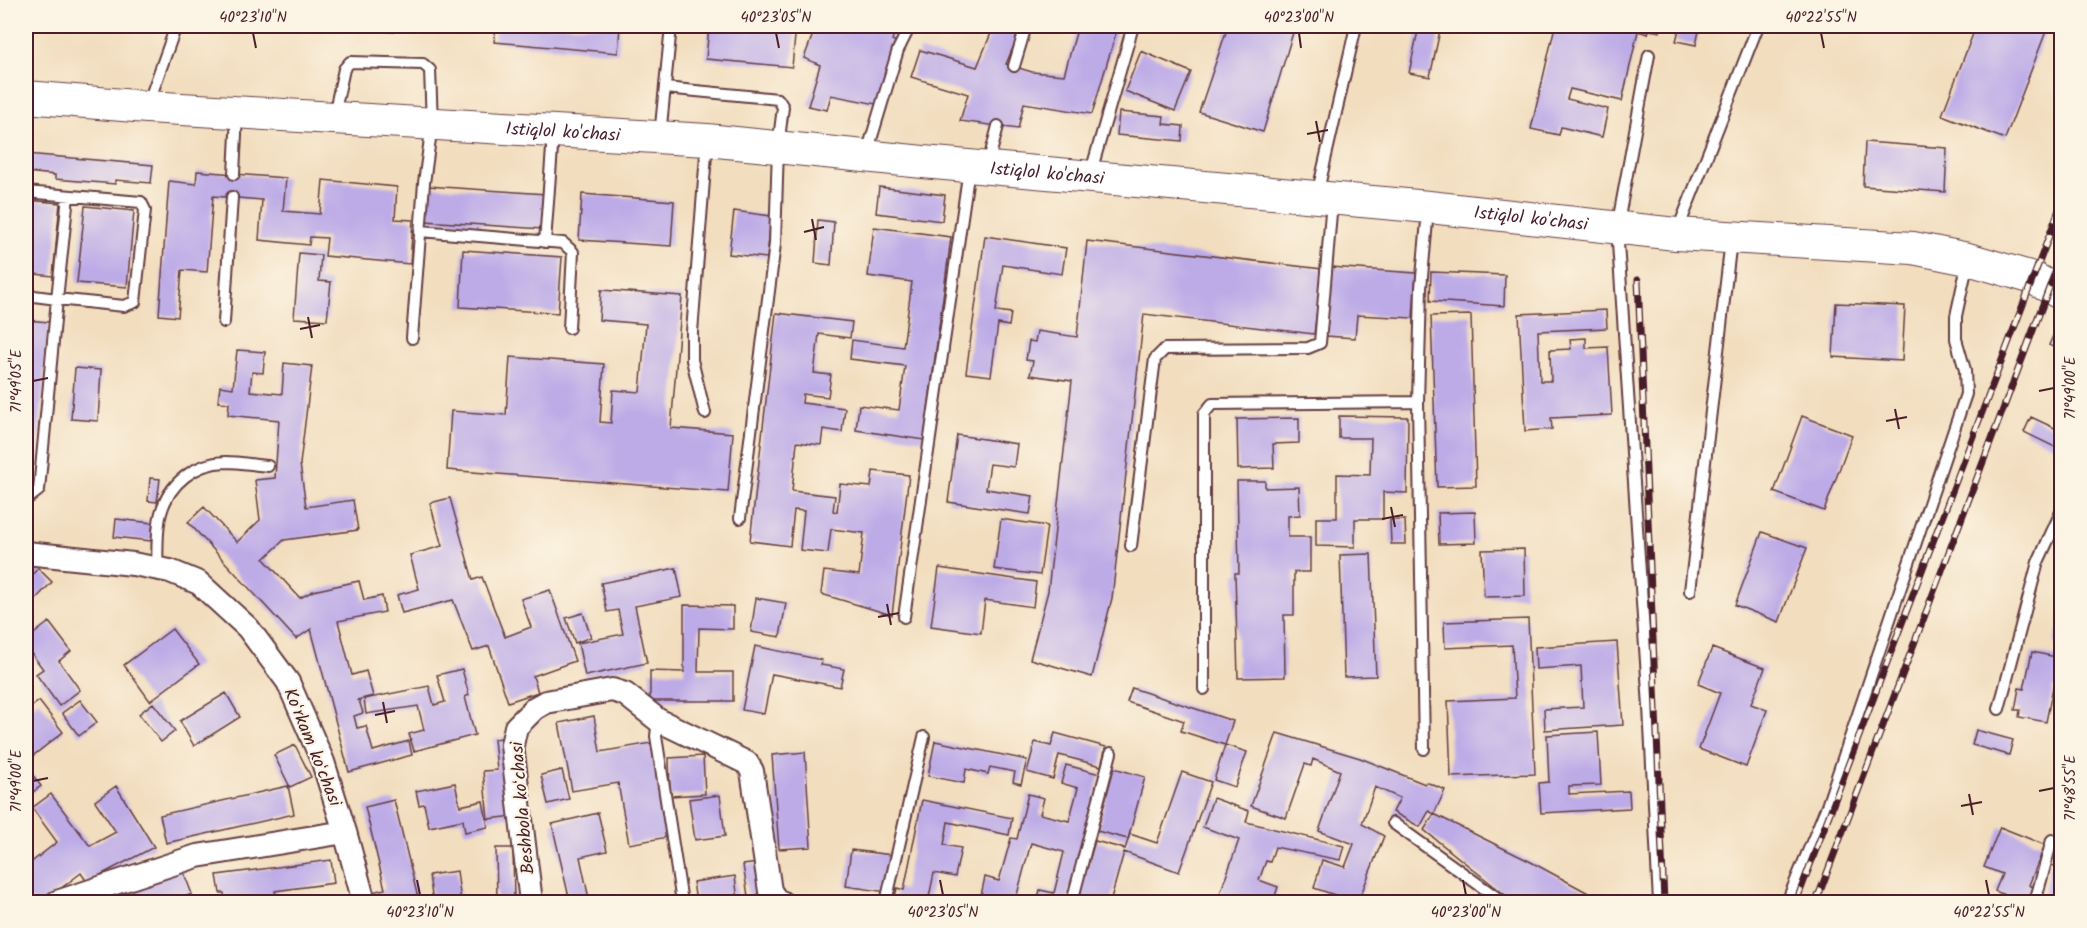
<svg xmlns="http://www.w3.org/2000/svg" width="2087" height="928" font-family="Kalam,sans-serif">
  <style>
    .building { fill: #bdabe7 }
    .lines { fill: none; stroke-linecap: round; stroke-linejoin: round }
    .service-casing { stroke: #633c41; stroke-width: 14 }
    .minor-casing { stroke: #633c41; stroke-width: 26 }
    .secondary-casing { stroke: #633c41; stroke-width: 34 }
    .service { stroke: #fff; stroke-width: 10 }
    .minor { stroke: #fff; stroke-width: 22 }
    .secondary { stroke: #fff; stroke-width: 32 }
    .rail-casing { stroke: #4a1f2b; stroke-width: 7 }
    .rail { stroke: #fcf5e5; stroke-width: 4.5; stroke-dasharray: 14; stroke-linecap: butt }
    .ticks { fill: none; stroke: #4a1f2b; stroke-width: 2 }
    .labels { text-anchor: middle; stroke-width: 4.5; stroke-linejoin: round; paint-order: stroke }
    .street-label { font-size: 18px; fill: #4a1f2b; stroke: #fcf5e5 }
    .neatline { fill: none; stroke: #4a1f2b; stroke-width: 2 }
    .ticks-label { font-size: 15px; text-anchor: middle; fill: #4a1f2b }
  </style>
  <rect width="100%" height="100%" fill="#fcf5e5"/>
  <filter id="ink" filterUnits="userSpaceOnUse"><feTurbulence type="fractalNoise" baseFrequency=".0167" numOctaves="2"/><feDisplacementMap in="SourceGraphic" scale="12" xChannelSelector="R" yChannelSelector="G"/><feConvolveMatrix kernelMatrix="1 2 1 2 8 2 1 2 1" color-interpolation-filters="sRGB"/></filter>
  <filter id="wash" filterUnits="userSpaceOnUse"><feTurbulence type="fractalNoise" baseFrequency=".008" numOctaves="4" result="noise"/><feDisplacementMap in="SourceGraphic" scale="24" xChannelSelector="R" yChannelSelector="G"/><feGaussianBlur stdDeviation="1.35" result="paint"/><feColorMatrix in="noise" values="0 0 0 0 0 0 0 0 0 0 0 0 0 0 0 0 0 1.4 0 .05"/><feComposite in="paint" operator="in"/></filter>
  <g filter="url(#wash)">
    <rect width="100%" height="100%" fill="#f2ddbe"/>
    <g id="blocks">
      <!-- building -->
      <path class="building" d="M333 26H395L394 32 333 27Z
        M496 26H620L618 53 494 42Z
        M709 26H796L792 67 706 59Z
        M816 26H854L861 28 862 26H897L892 40 899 43 876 104 831 95 827 110 808 106 820 65 804 58Z
        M994 26H1022L1006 64 1032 72 1064 75 1078 26H1118L1092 114 1024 103 1018 129 960 121 968 94 911 77 920 50 977 67Z
        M1228 26H1295L1263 132 1199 112Z
        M1419 26H1441L1430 77 1409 73Z
        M1555 26H1661L1660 32 1649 30 1648 34 1638 31 1622 101 1570 89 1567 99 1608 109 1602 137 1561 127 1559 135 1531 129Z
        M1680 26H1700L1696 45 1676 41Z
        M1976 26H2048L2005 139 1942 115Z
        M1141 51 1191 72 1175 111 1125 91Z
        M1119 112 1164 116 1163 124 1183 126 1182 141 1117 135Z
        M1865 142 1947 148 1945 192 1863 186Z
        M26 154 153 165 151 183 115 180V184L55 179V175L26 172Z
        M197 171 286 178 283 211 320 214 323 180 397 187 395 219 413 220 410 264 325 256 327 238 310 237 309 245 259 240 262 200 213 196 207 272 182 270 178 317 159 315 169 181 196 184Z
        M427 186 546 194 543 229 425 221Z
        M879 187 945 195 942 221 876 213Z
        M582 194 674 201 671 246 579 240Z
        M26 200 60 203 53 276 26 273Z
        M85 206 134 211 127 287 77 283Z
        M734 211 771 216 767 258 729 254Z
        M818 220 834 222 831 265 815 263Z
        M874 227 951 237 924 440 856 430 859 405 899 410 905 366 850 359 852 340 903 347 912 282 868 276Z
        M985 236 1066 248 1062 274 1003 265 996 311 1011 313 1009 326 998 324 991 376 966 373Z
        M1087 241 1322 269 1314 334 1144 314 1112 598 1092 677 1030 659 1048 591 1072 381 1030 375 1033 361 1026 360 1029 341 1035 342 1037 331 1077 337Z
        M463 250 562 257 558 313 460 307Z
        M299 253 321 255 319 281 331 282 327 320 294 318Z
        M1330 267 1416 273 1413 318 1357 315 1355 338 1326 336Z
        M1431 272 1505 275 1504 306 1430 301Z
        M601 290 682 296 671 428 733 433 728 492 447 470 451 411 506 415 510 357 604 364 600 422 611 423 613 390 640 392 646 324 599 320Z
        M1836 303 1905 306 1902 361 1833 357Z
        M1606 310 1607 328 1538 331 1540 381H1551L1550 350 1571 349 1570 339 1586 338V348L1608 347 1612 415 1551 418 1552 429 1525 431 1519 314Z
        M776 313 852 322 850 338 819 334 814 373 831 375 828 397 803 394 802 403 845 408 842 432 823 429 821 445 797 442 792 491 835 496 833 511 837 512 840 484 871 487 873 471 909 475 892 615 821 594 824 571 859 575 864 533 831 529 828 553 800 550 804 511 794 510 790 546 750 541Z
        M1471 315 1476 486 1437 487 1431 316Z
        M26 320 49 322 35 479 26 478Z
        M2057 327 2061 329V350L2049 345Z
        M237 350 265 352 263 373 252 372 250 391 282 394 284 363 312 366 300 464 306 507 353 500 358 530 284 540 264 559 300 598 313 591 359 581 364 600 382 596 385 612 338 621 352 675 366 671 373 696 357 700H359L363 713 354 716 357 728 366 726 373 751 409 741 412 755 349 772 311 629 296 639 188 522 204 507 237 542 260 520 255 480 275 478 279 420 228 415 229 403 218 402 220 386 233 388Z
        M75 368 101 370 98 421 71 419Z
        M1339 416 1408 417 1407 493 1383 492V519H1355V547L1316 546V518H1337V474L1370 475 1371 438H1339Z
        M1802 416 1852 435 1824 511 1774 492Z
        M2031 417 2061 431V450L2024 432Z
        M1299 418V443L1273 444 1274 468 1238 469 1237 419Z
        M957 435 1017 444 1014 467 990 464 986 489 1033 496 1030 514 948 502Z
        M150 478 160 479 157 502 148 501Z
        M1237 481H1265V488L1299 487 1300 515 1288 516V537H1310V572H1294V615H1284L1285 677 1238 678 1235 573H1239Z
        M450 498 473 580 482 577 505 637 531 627 521 599 550 590 575 661 533 676 538 692 508 702 489 646 473 651 453 600 402 613 397 595 419 589 410 555 442 546 430 503Z
        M1475 512 1476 543 1439 544 1438 513Z
        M116 519 153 523 151 541 114 537Z
        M1001 519 1047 526 1040 575 994 569Z
        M1390 520H1405L1406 544H1391Z
        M1762 532 1807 548 1779 622 1735 605Z
        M1524 549 1525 596 1484 597 1482 550Z
        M1371 554 1376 676 1344 677 1340 555Z
        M38 568 52 582 26 609V582Z
        M676 568 682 597 635 606 647 663 585 676 578 643 623 634 618 610 607 612 601 583Z
        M939 568 1036 582 1033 607 985 600 981 633 931 626Z
        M756 598 786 603 780 637 751 632Z
        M684 605 733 606V629L699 628 698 672H733V701H650V671L684 672Z
        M583 613 591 637 575 643 566 618Z
        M2061 618V645L2054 643Z
        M1528 619 1535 774 1451 777 1448 701 1515 698 1512 645 1445 648 1444 622Z
        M49 622 71 651 59 661 80 690 59 706 36 674 43 669 26 646V640Z
        M172 629 199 664 150 701 124 665Z
        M1617 642 1623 725 1545 730 1544 709 1583 707 1581 666 1536 669 1535 647Z
        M755 646 822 660 821 665 844 669 840 687 772 674 764 714 742 710Z
        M1712 648 1765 668 1751 704 1767 710 1746 767 1699 749 1720 693 1698 684Z
        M2032 652 2061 658V689L2053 687 2046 722 2019 717 2020 710H2015L2019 688 2024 689Z
        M462 669 469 695 465 697 475 735 414 751 409 734 424 730 418 706 366 714 364 699 429 686 434 705 445 702 437 675Z
        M1132 688 1233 721 1225 745 1181 731 1184 721 1127 702Z
        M226 693 240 717 194 746 180 721Z
        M80 700 97 722 79 736 62 713Z
        M39 701 63 732 30 758 26 751V711Z
        M153 703 175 731 161 742 139 714Z
        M594 716 600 752 651 743 668 837 629 844 618 783 572 791 559 723Z
        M1976 730 2013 740 2009 755 1972 745Z
        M1598 732 1601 785 1569 786V794L1629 791 1630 808 1541 813 1539 783 1549 782 1547 735Z
        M1055 733 1106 747 1101 766 1059 755 1053 779 1027 772 1035 742 1051 746Z
        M1277 733 1360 758 1425 784 1426 782 1445 790 1434 814 1429 811 1420 827 1393 812 1400 798 1375 787 1362 824 1384 836 1358 902H1332L1335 895 1314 888 1322 860 1345 867 1354 844 1319 831 1340 771 1313 759 1311 766 1305 764 1286 818 1251 806Z
        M506 737 515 816 488 819 483 771 497 770 494 739Z
        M935 741 1027 760 1021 784 1013 782 1015 772 990 767 988 774 966 769 964 783 928 776Z
        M295 745 311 777 290 787 274 755Z
        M1225 745 1247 752 1235 787 1214 780Z
        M805 752 811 847 779 849 772 755Z
        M703 756 705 794 670 796 669 758Z
        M1066 765 1100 774 1067 902H1037L1040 890 1054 893 1064 852 1031 843 1015 902H989L980 900 985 877 999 881 1011 838 1017 839 1028 794 1044 798 1040 814 1069 821 1078 788 1061 783Z
        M1114 768 1145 777 1128 839 1097 831Z
        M29 770 41 786 26 797V772Z
        M562 770 569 799 548 804 541 775Z
        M1182 772 1211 782 1179 872 1124 852 1110 902H1077L1095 841 1125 849 1130 834 1157 843Z
        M455 783 460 806 483 801 488 827 465 832 463 820 429 827 424 804 419 805 416 791Z
        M116 786 154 847 87 882 81 873 43 902H34L32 900 26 902V860L29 864 57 842 32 808 51 794 90 846 116 832 95 801Z
        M288 786 294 814 166 843 160 815Z
        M720 795 725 836 695 840 689 799Z
        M1213 798 1249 811 1246 822 1344 846 1340 860 1275 847 1270 862 1266 861 1259 880 1278 887 1274 899 1283 902H1217L1239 840 1203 827Z
        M394 800 419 902H375L372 892 385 889 365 807Z
        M922 800 1012 818 1009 835 948 822 944 845 961 848 955 877 934 873 928 902H894L897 888 904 890Z
        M598 813 607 851 580 857 589 899 570 902 552 824Z
        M1434 814 1531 862 1605 902H1514L1424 830Z
        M2000 827 2045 845 2029 885 2036 888 2030 902H2023L1995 891 2002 874 1984 867Z
        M496 848H513L514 902H497Z
        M851 850 892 855 887 892 846 886Z
        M331 860 334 883 275 891 277 902H225L224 893H220L217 875Z
        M758 863 764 902H749L743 865Z
        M2050 865 2061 867V902H2042Z
        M182 868 192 894 182 898V902H96Z
        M457 871 461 902H433L429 875Z
        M735 876 738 902H696L693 882Z"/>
    </g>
  </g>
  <g filter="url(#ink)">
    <use href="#blocks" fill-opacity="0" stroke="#633c41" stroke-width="1.5"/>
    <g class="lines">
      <!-- service casing -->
      <g class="service-casing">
        <path id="service" d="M1649 55 1617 228 1649 707 1659 902
          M1014 66 1026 26
          M665 88 778 99 783 107 778 147 775 244 740 518
          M148 104 176 26
          M334 115 344 69 350 62 423 64 430 70 432 124 424 183 412 338
          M660 136 671 26
          M867 153 898 50 910 26
          M988 164 998 126
          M234 174 237 114
          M1090 175 1133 26
          M26 192 141 202 145 210 135 302 124 306 57 299 39 490 30 497H26
          M1317 195 1356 26
          M420 231 563 243 573 252 569 328
          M1677 232 1758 26
          M545 242 553 135
          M26 295 57 299 68 196
          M224 322 232 197
          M1418 402 1424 749
          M705 413 692 360V332L707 142
          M1131 546 1155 359 1165 349 1308 348 1320 343 1332 201
          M157 569C158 551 156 530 161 513 169 483 195 463 226 462 240 462 254 465 268 466
          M1690 591 1731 240
          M904 617 969 169
          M1204 689V414L1212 404 1418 402 1421 288 1428 210
          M1999 709 2038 562 2062 510
          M658 720 656 736 682 902
          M1393 823 1503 902
          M886 902 924 737
          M1072 902 1111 753
          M1787 902 1827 806 1966 394 1965 370 1956 339V316L1968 261
          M2035 902 2052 840"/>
      </g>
      <!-- minor casing -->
      <g class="minor-casing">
        <path id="minor" d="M26 553 133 564 170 571 199 583 248 628 288 682 323 762 345 832 364 902
          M57 902 197 856 345 832
          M531 902 512 745 516 727 535 708 546 702 612 690 625 694 658 720 747 763 752 771 770 891 777 901 781 902"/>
      </g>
      <!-- secondary casing -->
      <g class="secondary-casing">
        <g id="secondary">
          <path id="s1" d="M26 97 147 107 707 140 923 162 1429 207 1676 234 1913 248 1968 259 2033 278 2062 294"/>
        </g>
      </g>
      <!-- service -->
      <use href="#service" class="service"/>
      <!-- minor -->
      <use href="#minor" class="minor"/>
      <!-- secondary -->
      <use href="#secondary" class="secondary"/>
      <!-- rail casing -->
      <g class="rail-casing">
        <path id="rail" d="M1638 280 1664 902
          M1796 902 2062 202
          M1816 902 2062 254"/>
      </g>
      <!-- rail -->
      <use href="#rail" class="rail"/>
    </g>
  </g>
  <!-- ticks -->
  <path class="ticks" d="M253 33 256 48M776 33 779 48M1299 33 1301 48M1821 33 1824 48M1316 121 1320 142M1307 134 1328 130M812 219 816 240M804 232 824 227M308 317 312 338M300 329 320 325M33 381 48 378M2039 391 2054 388M1895 409 1899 429M1886 421 1907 417M1391 507 1395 527M1382 519 1403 515M887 604 891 625M878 617 899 613M383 702 387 723M375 715 395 711M33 781 48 778M2039 791 2054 788M1969 794 1973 815M1961 806 1982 802M417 880 420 895M940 880 943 895M1463 880 1466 895M1986 880 1989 895"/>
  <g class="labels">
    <!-- street labels -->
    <g class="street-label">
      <text dy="6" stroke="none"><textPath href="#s1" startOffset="538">Istiqlol ko'chasi</textPath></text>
      <text dy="6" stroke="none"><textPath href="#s1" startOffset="1024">Istiqlol ko'chasi</textPath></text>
      <text dy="6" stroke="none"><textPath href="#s1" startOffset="1510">Istiqlol ko'chasi</textPath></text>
      <text transform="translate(313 747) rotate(68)" y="6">Koʻrkam koʻchasi</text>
      <text transform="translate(522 808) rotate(-95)" y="6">Beshbola koʻchasi</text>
    </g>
  </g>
  <!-- margin -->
  <rect width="2087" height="928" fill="none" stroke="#fcf5e5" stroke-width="66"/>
  <rect x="33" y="33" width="2021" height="862" class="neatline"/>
  <g class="ticks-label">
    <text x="253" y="22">40°23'10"N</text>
    <text x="776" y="22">40°23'05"N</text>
    <text x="1299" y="22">40°23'00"N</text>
    <text x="1821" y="22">40°22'55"N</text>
    <text transform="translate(16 381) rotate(-90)" y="5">71°49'05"E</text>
    <text transform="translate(2070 388) rotate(-90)" y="5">71°49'00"E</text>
    <text transform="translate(16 781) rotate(-90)" y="5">71°49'00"E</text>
    <text transform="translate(2070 788) rotate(-90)" y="5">71°48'55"E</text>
    <text x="420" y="917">40°23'10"N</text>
    <text x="943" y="917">40°23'05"N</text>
    <text x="1466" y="917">40°23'00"N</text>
    <text x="1989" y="917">40°22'55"N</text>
  </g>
</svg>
